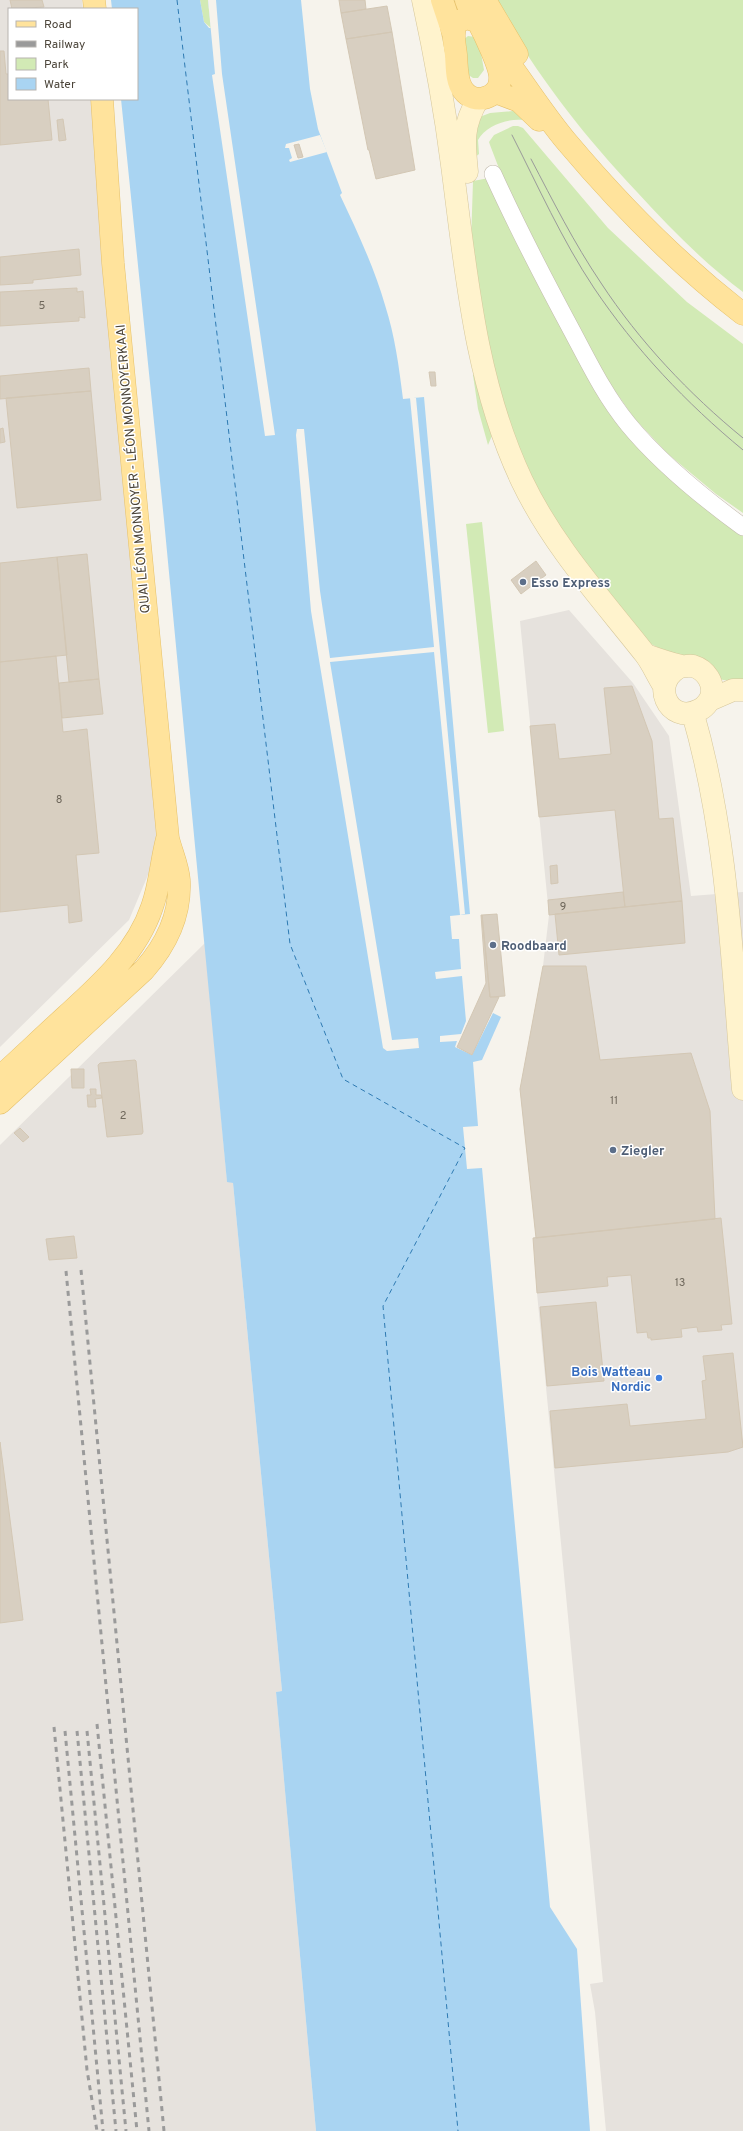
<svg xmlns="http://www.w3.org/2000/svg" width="743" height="2131" font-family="Overpass,sans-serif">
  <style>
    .industrial { fill: #e6e2dd }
    .green { fill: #d2eab5 }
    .water { fill: #a9d4f2 }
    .pier { fill: #f6f3ec }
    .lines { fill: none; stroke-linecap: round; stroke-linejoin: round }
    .ferry { stroke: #2e7ab2; stroke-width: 1; stroke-dasharray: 5 4; stroke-linecap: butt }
    .building { fill: #d8cfc1; stroke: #d3c7b4 }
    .street-casing { stroke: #c2bbae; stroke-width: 18 }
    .secondary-casing { stroke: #d6c79b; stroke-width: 23 }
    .primary-casing { stroke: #e6c16a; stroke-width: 23 }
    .street { stroke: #fff; stroke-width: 17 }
    .secondary { stroke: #fff3cd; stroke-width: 22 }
    .primary { stroke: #ffe39c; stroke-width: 22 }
    .tram { stroke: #9a9a9a; stroke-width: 1 }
    .rail { stroke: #9a9a9a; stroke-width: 3; stroke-dasharray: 5 5; stroke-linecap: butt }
    .service-dot { fill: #5c6f8a; stroke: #fff; stroke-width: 1.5 }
    .shop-dot { fill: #3f7fe0; stroke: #fff; stroke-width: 1.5 }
    .labels { text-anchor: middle; stroke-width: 3; stroke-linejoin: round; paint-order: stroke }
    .number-label { font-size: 11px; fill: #6e675b }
    .street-label { font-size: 13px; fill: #4b4439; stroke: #fff }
    .service-label { font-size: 13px; font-weight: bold; fill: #4e5e75; stroke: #fff; text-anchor: start }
    .shop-label { font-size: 13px; font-weight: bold; fill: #366cbe; stroke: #fff; text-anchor: end }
  </style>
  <rect width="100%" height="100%" fill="#f6f3ec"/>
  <!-- industrial -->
  <path class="industrial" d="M0 0H82L83 9H9V99H92L164 837 129 920 0 1047Z
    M569 610 633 683 669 736 691 896 743 892V2131H606L595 2012 590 1984 603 1982 537 1293 533 1238 536 1237 520 1089 543 966 549 915 520 621Z
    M205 943 227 1181 233 1183 282 1691 276 1692 316 2131H0V1145Z"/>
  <!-- green -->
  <path class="green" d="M200 0H208L211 28 204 22Z
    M494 0H743V292C704 263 670 228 637 192 579 130 536 74 494 0Z
    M468 36 475 37 479 42 484 70 478 78H473L467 74 463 40Z
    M513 111 518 112 524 120C509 118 486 125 478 140L479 154 474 158 477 118 490 113Z
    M513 126H518L523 128 608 228 687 302 743 344V513L716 494 668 454 634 418 611 385 558 295 515 210 490 145 489 142 494 135Z
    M489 178 600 393 743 533V682L723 680 649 643 637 633 541 503 496 389 471 242 473 181Z
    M477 374 494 431 488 445 478 409 473 375Z
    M482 522 504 731 488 733 466 524Z"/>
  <!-- water -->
  <path class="water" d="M111 0H200L204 22 209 28H211L208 0H301L310 89 318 129 342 193 340 195C357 231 374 267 385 305 395 336 399 367 403 399L424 397 470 914 450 916 452 939H459L461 969 435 972 436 979 462 976 466 1021 461 1034 440 1036V1042L457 1041 455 1047 472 1055 493 1013 501 1017 482 1060 473 1062 478 1126 463 1127 467 1169 482 1168 550 1907 577 1949 590 2131H316L276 1692 282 1691 233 1183 227 1182 164 520 121 99H137V9H112Z"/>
  <!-- pier -->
  <path class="pier" d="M208 0H216L222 74 275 435 265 436 212 75 215 74Z
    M320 135 327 152 290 162 289 160 292 158 289 148H285L286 144Z
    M410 398H416L465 914 460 915 434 652 330 662 392 1040 418 1038 419 1048 387 1051 383 1048 311 611 296 435 297 429H304L320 591 330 658 434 647Z"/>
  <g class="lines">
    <!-- ferry -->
    <path class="ferry" d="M177 0 290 944 343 1079 465 1148 383 1306 458 2131"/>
  </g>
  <!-- building -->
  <path class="building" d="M10 0H42L44 7 12 9Z
    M339 0H365L366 9 341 13Z
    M387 6 392 32 346 39 341 13Z
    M392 32 415 170 376 179 369 150H368L346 39Z
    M0 51H4L6 74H9V99H48L52 140 0 145Z
    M63 119 66 140 59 141 57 120Z
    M299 144 303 157 298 158 294 145Z
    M79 249 81 275 33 280V283L0 285V257Z
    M77 288V292L83 291 85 318 79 317V321L0 326V292Z
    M89 368 91 391 0 399V376Z
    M429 372H435L436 386H431Z
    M91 391 101 500 17 508 6 398Z
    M3 428 5 442 0 443V429Z
    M87 554 99 679 69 682 57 557Z
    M57 557 67 655 0 662V563Z
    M536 561 546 575 521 594 511 580Z
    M56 656 63 732 87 729 99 853 76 855 82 921 69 923 68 905 0 912V662Z
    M99 679 103 714 62 718 59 683Z
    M632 686 652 741 659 819 673 818 682 901 625 907 615 810 539 817 530 726 555 724 559 759 611 754 604 688Z
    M557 865 558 883 551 884 550 866Z
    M623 892 625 907 549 915 548 900Z
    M682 901 685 943 559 955 555 914Z
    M497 914 505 996 490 997 482 915Z
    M481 915H482L490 997H499L472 1055 457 1047 486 983Z
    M543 966H586L600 1060 691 1053 710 1111 715 1219 536 1238 520 1089Z
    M135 1060 136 1061 143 1132 142 1134 107 1137 98 1065 100 1063Z
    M71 1069H84V1088H72Z
    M90 1089H96V1095H101L102 1098 95 1099 96 1107H88L87 1095H91Z
    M20 1128 29 1137 23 1142 14 1133Z
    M721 1218 732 1324 721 1325 722 1330 698 1332 697 1327 681 1329 682 1337 651 1340V1338H648L647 1332 637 1333 631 1275 607 1277 608 1286 537 1293 533 1238Z
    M74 1236 77 1258 49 1260 46 1239Z
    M596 1302 604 1381 547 1386 540 1307Z
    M733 1353 743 1447 728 1452 555 1468 550 1411 627 1404 630 1426 706 1419 702 1381 706 1380 703 1356Z
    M0 1442 23 1620 0 1623Z"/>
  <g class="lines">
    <!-- street casing -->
    <g class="street-casing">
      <path id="street" d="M493 174C517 227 544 279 572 331 589 363 605 396 628 424 660 463 702 497 743 527"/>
    </g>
    <!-- secondary casing -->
    <g class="secondary-casing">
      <path id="secondary" d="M423 0C435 55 445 110 452 165 466 272 475 382 522 481 553 546 601 598 645 654 652 663 657 675 664 686
        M467 172C464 142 462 126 478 99
        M646 655C657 659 669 663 681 666 685 667 689 665 693 666 706 670 715 683 711 697 709 702 704 708 699 710 668 726 648 681 682 666
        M710 700 733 690H743
        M693 714C728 835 732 963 743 1089"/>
    </g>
    <!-- primary casing -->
    <g class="primary-casing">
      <path id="primary" d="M94 0 95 9
        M442 0 453 33
        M466 0 473 19
        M485 0 517 54
        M467 18 478 22C484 33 501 68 500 79 500 98 474 106 463 90 456 81 457 66 456 55 455 44 451 32 457 22Z
        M481 27C512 63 536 105 566 141 619 204 678 264 743 314
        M495 92 519 101 539 120
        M0 1077C22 1057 44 1036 67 1015 101 984 137 952 152 907 160 885 161 862 167 839
        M0 1103 144 970C166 945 181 915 179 880 178 866 171 851 168 838L113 263 102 99"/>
    </g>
    <!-- street -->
    <use href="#street" class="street"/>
    <!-- secondary -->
    <use href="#secondary" class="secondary"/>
    <!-- primary -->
    <use href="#primary" class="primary"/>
    <!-- tram -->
    <path class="tram" d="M512 135C538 186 562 240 594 288 635 349 686 403 743 450
      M531 159C553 201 574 243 601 283 639 341 689 394 743 438"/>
    <!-- rail -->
    <path class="rail" d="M81 1270 164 2131
      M66 1271 149 2131
      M97 1724 137 2131
      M54 1727 87 2070 97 2131
      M65 1731 103 2131
      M77 1731 116 2131
      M87 1731 126 2131"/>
  </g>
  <!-- markers -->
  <g class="service-dot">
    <circle cx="523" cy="582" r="4"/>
    <circle cx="493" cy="945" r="4"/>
    <circle cx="613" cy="1150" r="4"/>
  </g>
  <circle class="shop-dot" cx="659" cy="1378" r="4"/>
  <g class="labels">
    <!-- number labels -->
    <g class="number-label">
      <text x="42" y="309">5</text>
      <text x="59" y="803">8</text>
      <text x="563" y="910">9</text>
      <text x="614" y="1104">11</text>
      <text x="123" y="1119">2</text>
      <text x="680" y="1286">13</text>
    </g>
    <!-- street labels -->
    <g class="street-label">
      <text transform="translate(132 469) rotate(-95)" y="5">QUAI LÉON MONNOYER - LÉON MONNOYERKAAI</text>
    </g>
    <!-- service labels -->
    <g class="service-label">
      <text x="531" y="587">Esso Express</text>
      <text x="501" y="950">Roodbaard</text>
      <text x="621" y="1155">Ziegler</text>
    </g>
    <!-- shop labels -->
    <g class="shop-label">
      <text x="651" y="1376">Bois Watteau<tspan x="651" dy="15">Nordic</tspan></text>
    </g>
  </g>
  <!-- legend -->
  <rect x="8" y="8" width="130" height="92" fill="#ffffff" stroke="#b7b4b0"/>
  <rect x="16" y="21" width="20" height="6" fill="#ffe39c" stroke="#b7b4b0"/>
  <text x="44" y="28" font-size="12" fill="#4b4439">Road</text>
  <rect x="16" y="41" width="20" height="6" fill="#9a9a9a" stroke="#b7b4b0"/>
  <text x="44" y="48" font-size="12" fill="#4b4439">Railway</text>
  <rect x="16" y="58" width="20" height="12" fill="#d2eab5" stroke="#b7b4b0"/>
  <text x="44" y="68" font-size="12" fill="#4b4439">Park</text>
  <rect x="16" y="78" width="20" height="12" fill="#a9d4f2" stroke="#b7b4b0"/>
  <text x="44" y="88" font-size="12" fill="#4b4439">Water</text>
</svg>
